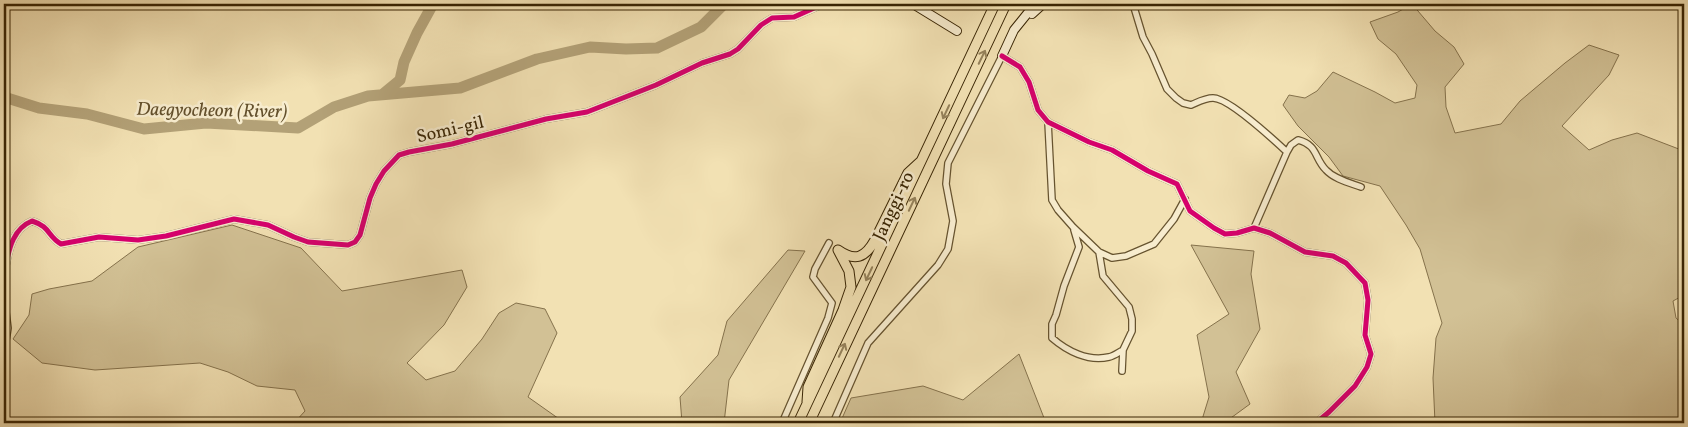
<svg xmlns="http://www.w3.org/2000/svg" width="1688" height="427" font-family="Vollkorn,serif">
  <style>
    .green { fill: #d2c195; stroke: #85724c }
    .lines { fill: none; stroke-linecap: round; stroke-linejoin: round }
    .river { stroke: #b3a177; stroke-width: 11 }
    .street-casing { stroke: #66532f; stroke-width: 8 }
    .secondary-casing { stroke: #382403; stroke-width: 10 }
    .primary-casing { stroke: #382403; stroke-width: 11 }
    .street { stroke: #f7ecce; stroke-width: 5.5 }
    .secondary { stroke: #f7ecce; stroke-width: 8 }
    .primary { stroke: #f2e1b3; stroke-width: 9 }
    .cycleway-casing { stroke: #f7ecce; stroke-width: 8 }
    .cycleway { stroke: #d6006c; stroke-width: 5 }
    .oneway { stroke: #95825b }
    .labels { text-anchor: middle; stroke-width: 5; stroke-linejoin: round; paint-order: stroke }
    .street-label { font-size: 18px; fill: #382403; stroke: #f7ecce }
    .water-label { font-size: 19px; font-style: italic; fill: #63502c; stroke: #f7ecce }
  </style>
  <rect width="100%" height="100%" fill="#f2e1b3"/>
  <filter id="stains"><feTurbulence type="fractalNoise" baseFrequency=".004" numOctaves="4"/><feColorMatrix values="0 0 0 0 .2 0 0 0 0 .09 0 0 0 0 .02 0 0 0 .5 -.17"/></filter>
  <radialGradient id="worn" r=".72"><stop offset=".6" stop-color="#630" stop-opacity="0"/><stop offset="1" stop-color="#630" stop-opacity=".3"/></radialGradient>
  <!-- green -->
  <path class="green" d="M1412 4 1435 31 1454 47 1464 64 1445 87 1446 107 1455 133 1501 124 1520 101 1565 63 1589 45 1619 55 1609 75 1562 126 1589 150 1612 140 1637 133 1684 151V295L1673 301 1676 318 1684 325V423H1435L1433 378 1436 338 1442 323 1420 249 1406 225 1380 186 1343 176 1329 157 1298 126 1283 105 1289 95 1305 98 1317 91 1333 72 1375 92 1395 103 1415 98 1417 85 1396 54 1378 39 1370 22 1398 12Z
    M232 225 301 248 342 291 462 270 467 287 444 325 407 363 426 380 455 371 482 339 499 313 516 303 545 309 557 333 528 397 562 421 569 423H294L305 411 295 390 257 386 228 372 200 363 95 370 42 363 13 339 29 315 32 294 49 289 92 281 138 247Z
    M1191 245 1254 251 1251 274 1260 329 1236 372 1250 404 1224 423H1201L1209 397 1197 335 1229 314Z
    M788 250 805 251 729 380 724 423H682L680 397 718 355 727 321Z
    M1019 354 1046 423H840L851 398 923 386 963 400Z"/>
  <g class="lines">
    <!-- river -->
    <path class="river" d="M383 94 400 80 404 62 417 33 433 4
      M4 97 39 108 87 114 144 129 206 123 298 128 334 107 368 96 460 88 537 59 590 47 626 49 657 48 701 27 724 4"/>
    <!-- street casing -->
    <g class="street-casing">
      <path id="street" d="M1133 4 1143 37 1152 54 1167 89 1176 98 1183 103 1191 105C1198 102 1205 98 1213 98 1229 98 1274 140 1287 152
        M1048 122 1052 200 1058 210 1073 227 1099 252 1103 276 1129 307 1132 319V331L1123 350 1122 371
        M1254 228 1287 152 1291 145 1298 140C1318 145 1314 158 1326 170 1334 179 1350 183 1361 187
        M1074 230 1079 247 1064 286 1056 315 1052 324V338C1067 351 1088 362 1109 357 1114 356 1119 352 1123 350
        M1099 252 1112 258 1126 256 1154 244 1174 219 1185 199
        M4 266 6 265C9 248 14 228 32 221 51 227 47 236 61 244L99 237 138 240 166 236 234 219 268 225 294 237 308 242 348 245 355 242 360 235 370 198 376 184 384 171 399 155 409 152 452 144 546 119 587 112 656 85 702 63 730 54 738 49 761 25 772 18 794 17 823 4
        M4 353 8 328 4 297 6 265
        M782 423 828 318 832 303 813 277 815 269 829 243
        M833 423 868 343 938 265 948 249 953 221 946 184 948 163 1002 56 1020 67 1029 82 1038 110 1048 122 1089 142 1112 150 1148 171 1177 184 1190 211 1214 228 1225 234 1237 233 1254 228 1270 233 1305 252 1333 256 1346 263 1365 283 1368 300 1365 335 1371 354 1367 367 1355 386 1329 412 1316 423"/>
    </g>
    <!-- secondary casing -->
    <g class="secondary-casing">
      <path id="secondary" d="M913 4 957 31
        M1032 14 1043 4
        M1002 56 1014 30 1035 4"/>
    </g>
    <!-- primary casing -->
    <g class="primary-casing">
      <path id="primary" d="M838 250C855 262 865 258 875 240L908 173 921 161
        M807 402 808 387 843 310 851 287 849 271 838 250
        M798 423 995 4
        M809 423 1006 4"/>
    </g>
    <!-- street -->
    <use href="#street" class="street"/>
    <!-- secondary -->
    <use href="#secondary" class="secondary"/>
    <!-- primary -->
    <use href="#primary" class="primary"/>
    <!-- cycleway casing -->
    <g class="cycleway-casing">
      <path id="cycleway" d="M1002 56 1020 67 1029 82 1038 110 1048 122 1089 142 1112 150 1148 171 1177 184 1190 211 1214 228 1225 234 1237 233 1254 228 1270 233 1305 252 1333 256 1346 263 1365 283 1368 300 1365 335 1371 354 1367 367 1355 386 1329 412 1316 423
        M4 266 6 265C9 248 14 228 32 221 51 227 47 236 61 244L99 237 138 240 166 236 234 219 268 225 294 237 308 242 348 245 355 242 360 235 370 198 376 184 384 171 399 155 409 152 452 144 546 119 587 112 656 85 702 63 730 54 738 49 761 25 772 18 794 17 823 4"/>
    </g>
    <!-- cycleway -->
    <use href="#cycleway" class="cycleway"/>
  </g>
  <!-- one-way arrows -->
  <defs><path id="oneway-shaft" d="M-6 0H5M1.5-3L5.5 0L1.5 3" fill="none" stroke-width="1.6" stroke-linecap="round" stroke-linejoin="round" transform="scale(1.25)"/></defs>
  <g class="oneway">
    <use href="#oneway-shaft" transform="translate(982 57) rotate(-64)"/>
    <use href="#oneway-shaft" transform="translate(946 112) rotate(115)"/>
    <use href="#oneway-shaft" transform="translate(912 204) rotate(-65)"/>
    <use href="#oneway-shaft" transform="translate(869 274) rotate(115)"/>
    <use href="#oneway-shaft" transform="translate(842 350) rotate(-65)"/>
  </g>
  <g class="labels">
    <!-- street labels -->
    <g class="street-label">
      <text transform="translate(450 129) rotate(-13)" y="6">Somi-gil</text>
      <text transform="translate(893 206) rotate(-65)" y="6">Janggi-ro</text>
    </g>
    <!-- water labels -->
    <g class="water-label">
      <text transform="translate(212 109) rotate(1)" y="7">Daegyocheon (River)</text>
    </g>
  </g>
  <!-- margin -->
  <rect width="1688" height="427" fill="none" stroke="#f2e1b3" stroke-width="20"/>
  <rect x="5" y="5" width="1678" height="417" fill="none" stroke="#382403" stroke-width="2.5"/>
  <rect x="10" y="10" width="1668" height="407" fill="none" stroke="#382403"/>
  <rect width="100%" height="100%" filter="url(#stains)"/>
  <rect width="100%" height="100%" fill="url(#worn)"/>
</svg>
